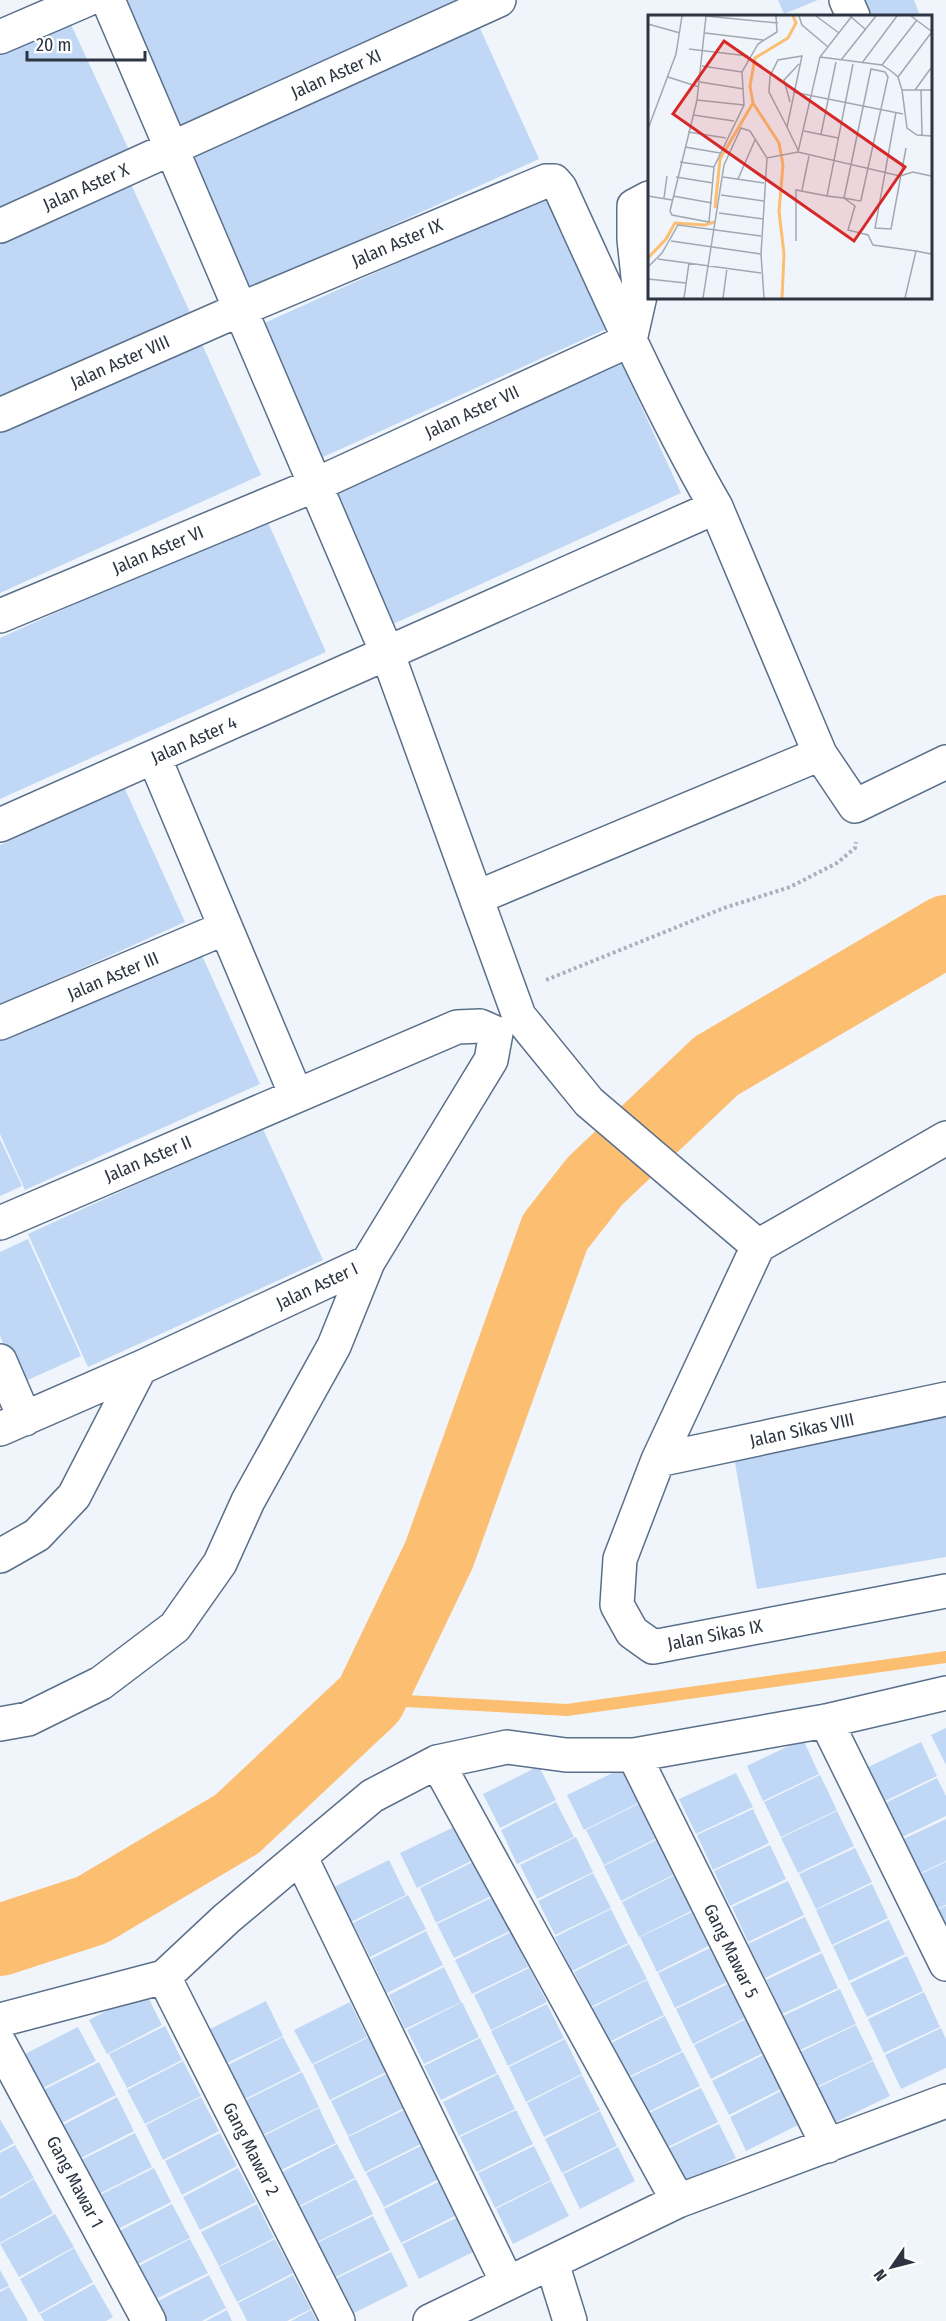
<svg xmlns="http://www.w3.org/2000/svg" width="946" height="2321" font-family="'Fira Sans Condensed',sans-serif">
  <style>
    .lines { fill: none; stroke-linecap: round; stroke-linejoin: round }
    .stream { stroke: #fcbe71; stroke-width: 12 }
    .river { stroke: #fcbe71; stroke-width: 72 }
    .building { fill: #c0d8f5 }
    .minor-casing { stroke: #5a6f8a; stroke-width: 36 }
    .path { stroke: #abb1b9; stroke-width: 4; stroke-dasharray: 3 3; stroke-linecap: butt }
    .minor { stroke: #fff; stroke-width: 33 }
    .labels { text-anchor: middle; stroke-width: 5; stroke-linejoin: round; paint-order: stroke }
    .street-label { font-size: 18px; fill: #2c3541; stroke: #fff }
    .inset-river { fill: none; stroke: #fcbe71; stroke-width: 3 }
    .inset-road { fill: none; stroke: #a2a8b1; stroke-width: 1.5 }
    .view { fill: #d62828; fill-opacity: 0.15; stroke: #d62828; stroke-width: 3 }
    .inset-edge { fill: none; stroke: #2c3541; stroke-width: 3 }
  </style>
  <rect width="100%" height="100%" fill="#f0f5fb"/>
  <g class="lines">
    <!-- stream -->
    <path class="stream" d="M370 1699 567 1710 946 1657"/>
    <!-- river -->
    <path class="river" d="M0 1940 92 1910 237 1824 370 1699 439 1555 555 1232 595 1181 716 1066 946 931"/>
  </g>
  <!-- building -->
  <path class="building" d="M128 0H482L180 137 119 4Z
    M778 0H818L784 14Z
    M858 0H914L920 16H864Z
    M68 18 129 150 0 208V48Z
    M479 26 539 159 249 290 188 157Z
    M129 180 190 312 0 398V238Z
    M550 194 611 327 321 458 260 325Z
    M201 342 261 475 0 593V433Z
    M620 360 681 493 391 625 331 492Z
    M266 518 326 652 0 799V638Z
    M125 789 185 922 0 1005V845Z
    M200 951 260 1084 25 1190 0 1134V1041Z
    M262 1127 323 1260 88 1367 28 1234Z
    M0 1139 22 1186 0 1196Z
    M28 1239 81 1356 21 1383 0 1336V1252Z
    M946 1416V1557L757 1589 733 1451Z
    M946 1728V1765L931 1735Z
    M803 1739 819 1774 763 1801 747 1766Z
    M921 1742 937 1776 881 1803 864 1769Z
    M539 1766 556 1800 500 1828 483 1794Z
    M623 1768 640 1802 584 1830 567 1795Z
    M736 1773 753 1807 696 1834 679 1799Z
    M820 1775 837 1810 781 1837 764 1802Z
    M937 1778 946 1796V1816L898 1839 881 1805Z
    M556 1802 574 1837 517 1864 501 1830Z
    M642 1802 659 1837 604 1865 586 1830Z
    M753 1809 769 1843 713 1870 697 1835Z
    M837 1811 854 1846 798 1873 781 1838Z
    M946 1819V1861L916 1875 899 1841Z
    M456 1826 473 1860 417 1888 400 1853Z
    M576 1837 593 1872 537 1899 520 1865Z
    M660 1838 677 1873 621 1901 604 1866Z
    M770 1845 786 1879 730 1906 714 1871Z
    M855 1848 872 1882 816 1909 799 1874Z
    M389 1860 406 1895 351 1922 334 1887Z
    M475 1861 493 1895 436 1923 420 1888Z
    M946 1862V1905L932 1911 916 1876Z
    M593 1873 611 1908 555 1935 538 1901Z
    M677 1874 695 1909 639 1937 622 1902Z
    M788 1881 804 1915 748 1942 732 1907Z
    M872 1884 888 1918 832 1945 816 1910Z
    M408 1895 426 1929 370 1957 353 1923Z
    M493 1897 510 1931 454 1958 437 1924Z
    M946 1906V1940L933 1912Z
    M611 1909 628 1943 572 1971 555 1937Z
    M696 1910 713 1944 657 1972 640 1937Z
    M805 1917 821 1951 765 1978 748 1944Z
    M889 1920 905 1954 849 1981 833 1946Z
    M426 1931 443 1965 387 1993 371 1959Z
    M511 1932 528 1967 472 1994 455 1960Z
    M629 1944 647 1979 591 2007 574 1972Z
    M714 1946 731 1980 675 2008 658 1973Z
    M822 1953 838 1988 782 2014 766 1980Z
    M907 1956 923 1991 867 2017 850 1983Z
    M444 1967 461 2002 405 2029 389 1995Z
    M529 1968 547 2002 491 2030 474 1995Z
    M647 1980 664 2015 609 2042 592 2008Z
    M732 1982 749 2016 693 2044 676 2009Z
    M840 1989 856 2024 800 2050 783 2016Z
    M145 1991 162 2025 107 2054 89 2020Z
    M924 1992 940 2027 884 2053 868 2019Z
    M266 2001 283 2036 227 2063 210 2029Z
    M350 2002 367 2037 312 2064 294 2030Z
    M462 2002 479 2037 424 2064 407 2030Z
    M547 2004 564 2038 508 2066 491 2031Z
    M665 2016 682 2051 626 2078 609 2044Z
    M750 2017 767 2051 711 2079 694 2045Z
    M856 2025 873 2060 816 2087 800 2052Z
    M165 2026 182 2060 127 2088 109 2054Z
    M78 2027 96 2061 41 2089 23 2055Z
    M941 2028 946 2039V2068L901 2089 885 2055Z
    M283 2037 301 2071 245 2099 228 2065Z
    M369 2037 386 2072 330 2100 313 2065Z
    M480 2038 497 2073 441 2100 424 2066Z
    M565 2039 582 2074 526 2102 509 2067Z
    M683 2052 700 2086 644 2114 627 2079Z
    M767 2053 785 2087 729 2115 712 2081Z
    M183 2061 201 2096 145 2124 127 2090Z
    M873 2061 890 2096 834 2123 817 2088Z
    M99 2062 116 2095 60 2124 43 2090Z
    M302 2072 319 2107 263 2135 246 2100Z
    M386 2074 404 2108 348 2136 331 2101Z
    M498 2074 515 2109 459 2136 443 2102Z
    M582 2075 600 2110 544 2137 527 2103Z
    M701 2088 718 2122 662 2150 645 2115Z
    M785 2089 802 2123 746 2151 730 2117Z
    M117 2097 134 2131 79 2159 61 2126Z
    M201 2097 219 2131 163 2160 146 2125Z
    M319 2108 336 2143 281 2170 264 2136Z
    M404 2110 421 2144 365 2172 348 2137Z
    M516 2110 533 2144 477 2172 460 2137Z
    M600 2111 617 2146 562 2173 545 2139Z
    M0 2119 14 2143 0 2151Z
    M719 2124 736 2158 680 2186 663 2151Z
    M135 2133 152 2167 97 2195 79 2161Z
    M220 2133 237 2166 182 2195 165 2161Z
    M337 2144 355 2178 299 2206 282 2172Z
    M15 2145 34 2178 0 2197V2153Z
    M423 2145 439 2179 384 2207 366 2173Z
    M534 2146 551 2180 495 2208 478 2173Z
    M618 2147 635 2181 580 2209 563 2174Z
    M154 2168 171 2202 116 2230 98 2196Z
    M238 2168 256 2202 200 2230 183 2197Z
    M34 2179 53 2213 0 2243V2199Z
    M356 2179 373 2214 317 2242 300 2207Z
    M440 2181 457 2215 401 2243 384 2209Z
    M551 2181 569 2216 513 2244 496 2209Z
    M172 2204 190 2238 134 2266 117 2232Z
    M257 2204 274 2238 219 2266 201 2232Z
    M55 2214 74 2247 19 2277 0 2244Z
    M373 2216 390 2250 334 2278 317 2243Z
    M458 2217 475 2251 419 2279 402 2244Z
    M190 2239 208 2273 152 2301 135 2268Z
    M275 2239 293 2273 237 2302 219 2267Z
    M74 2248 93 2282 39 2313 20 2279Z
    M391 2252 408 2286 352 2314 335 2279Z
    M0 2270 9 2286 0 2290Z
    M209 2275 226 2308 202 2321H163L154 2303Z
    M293 2275 311 2309 287 2321H247L238 2303Z
    M94 2284 113 2317 106 2321H44L40 2314Z
    M9 2287 28 2320 27 2321H0V2292Z
    M227 2310 232 2321H206Z
    M311 2310 317 2321H291Z"/>
  <g class="lines">
    <!-- minor casing -->
    <g class="minor-casing">
      <path id="minor" d="M108 0 388 655 519 1016 589 1102 758 1246 658 1460 620 1559 617 1605 632 1632 653 1647 946 1591
        M846 0 853 16
        M0 37 86 0
        M0 226 499 0
        M0 415 241 309 546 181H554L560 188C609 295 657 404 716 507L0 825
        M716 507 820 754 855 806 946 762
        M0 616 315 485 630 340 640 296 634 239V206L649 198
        M154 757 296 1095
        M478 897 820 754
        M0 1023 225 928
        M0 1223 457 1027 480 1026 496 1033
        M758 1246 946 1138
        M0 1361 25 1419
        M0 1429 140 1368 368 1262 491 1060 496 1033
        M658 1460 946 1399
        M0 1556 37 1535 74 1496 140 1368
        M826 1721 946 1964
        M0 1724 28 1719 101 1683 175 1627 220 1563 248 1501 334 1346 368 1262
        M634 1755 828 2146
        M437 1762 678 2201
        M301 1858 507 2282
        M164 1977 338 2321
        M0 2020 164 1977 226 1919 372 1796 437 1762 507 1747 566 1755H634L826 1721 946 1693
        M0 2044 149 2321
        M552 2263 570 2321
        M430 2321 678 2201 946 2101"/>
    </g>
    <!-- path -->
    <path class="path" d="M546 980 724 908 790 887 837 863 855 848 856 842"/>
    <!-- minor -->
    <use href="#minor" class="minor"/>
  </g>
  <g class="labels">
    <!-- street labels -->
    <g class="street-label">
      <text transform="translate(336 74) rotate(-24)" y="6">Jalan Aster XI</text>
      <text transform="translate(86 187) rotate(-24)" y="6">Jalan Aster X</text>
      <text transform="translate(397 243) rotate(-23)" y="6">Jalan Aster IX</text>
      <text transform="translate(120 362) rotate(-24)" y="6">Jalan Aster VIII</text>
      <text transform="translate(472 412) rotate(-25)" y="6">Jalan Aster VII</text>
      <text transform="translate(158 550) rotate(-23)" y="6">Jalan Aster VI</text>
      <text transform="translate(194 740) rotate(-24)" y="6">Jalan Aster 4</text>
      <text transform="translate(113 976) rotate(-23)" y="6">Jalan Aster III</text>
      <text transform="translate(148 1159) rotate(-23)" y="6">Jalan Aster II</text>
      <text transform="translate(317 1286) rotate(-25)" y="6">Jalan Aster I</text>
      <text transform="translate(802 1430) rotate(-12)" y="6">Jalan Sikas VIII</text>
      <text transform="translate(715 1635) rotate(-11)" y="6">Jalan Sikas IX</text>
      <text transform="translate(731 1951) rotate(64)" y="6">Gang Mawar 5</text>
      <text transform="translate(251 2149) rotate(63)" y="6">Gang Mawar 2</text>
      <text transform="translate(75 2182) rotate(62)" y="6">Gang Mawar 1</text>
    </g>
  </g>
  <!-- overview -->
  <g transform="translate(648 15)">
    <rect width="284" height="284" fill="#f0f5fb"/>
    <path class="inset-river" d="M67 193 72 144 105 88M0 243 18 224 27 208 57 210 66 207M134 283 136 239 131 196 135 150 131 128 105 88 102 71 107 43 140 23 148 8 145 1"/>
    <path class="inset-road" d="M58 1 49 85 22 196 24 200 61 207 66 152 96 90 94 57 110 29 129 17 128 1M58 1 130 8M151 1 154 10 180 32M168 1 191 18M202 1 217 14M263 1 283 16M0 9 32 18M57 18 115 25M41 34 100 41M172 42 234 50 243 56 250 62 254 75 259 113 269 120 283 121M193 45 228 1M214 48 249 1M205 49 179 181 196 183 212 186 213 185 240 62 237 57 223 54 196 183 207 191 200 215 220 220 225 230 268 236M234 50 269 5M54 51 94 57M20 62 51 72M250 62 283 18M52 67 96 74M254 75H283M267 75 283 53M273 75 274 121M145 77 255 99M49 85 96 90M142 87 136 65 151 49M248 97 227 213 243 214 258 133M45 100 86 106M139 112 121 77 122 61 130 45 154 41 139 112 150 135M0 114 28 39 34 1M156 116 190 123M40 117 78 123M173 119 188 47M37 132 72 138M150 137 172 42 204 1M32 147 66 152M28 162 65 168M75 162 116 168M90 164 107 125M154 175 161 141M73 180 116 186M0 181 24 185M25 181 64 188M16 183 19 161M71 198 115 204M23 226 113 239M148 226V175L179 181M10 244 113 258M0 252 14 238 30 210 113 221M0 264 38 268M36 283 41 248M55 283 76 150 93 113 102 116 119 143 150 137 252 161 265 157 283 161M75 283 79 253M116 283 113 239 119 143M257 283 268 236 283 239"/>
    <path class="view" d="M76 26 257 152 206 226 25 99Z"/>
    <rect width="284" height="284" class="inset-edge"/>
  </g>
  <!-- north arrow -->
  <g transform="translate(892 2267) rotate(235)" stroke="#ffffff" stroke-width="4.5" paint-order="stroke">
  <path d="M0-4.5L10 22L0 15L-10 22Z" fill="#2c3541"/>
  <text y="-9" font-size="16" font-weight="bold" text-anchor="middle" fill="#2c3541">N</text>
  </g>
  <!-- scale -->
  <path d="M27 51v9h118v-9" fill="none" stroke="#2c3541" stroke-width="3"/>
  <text x="36" y="51" font-size="18" fill="#2c3541" stroke="#ffffff" stroke-width="4.5" paint-order="stroke">20 m</text>
</svg>
